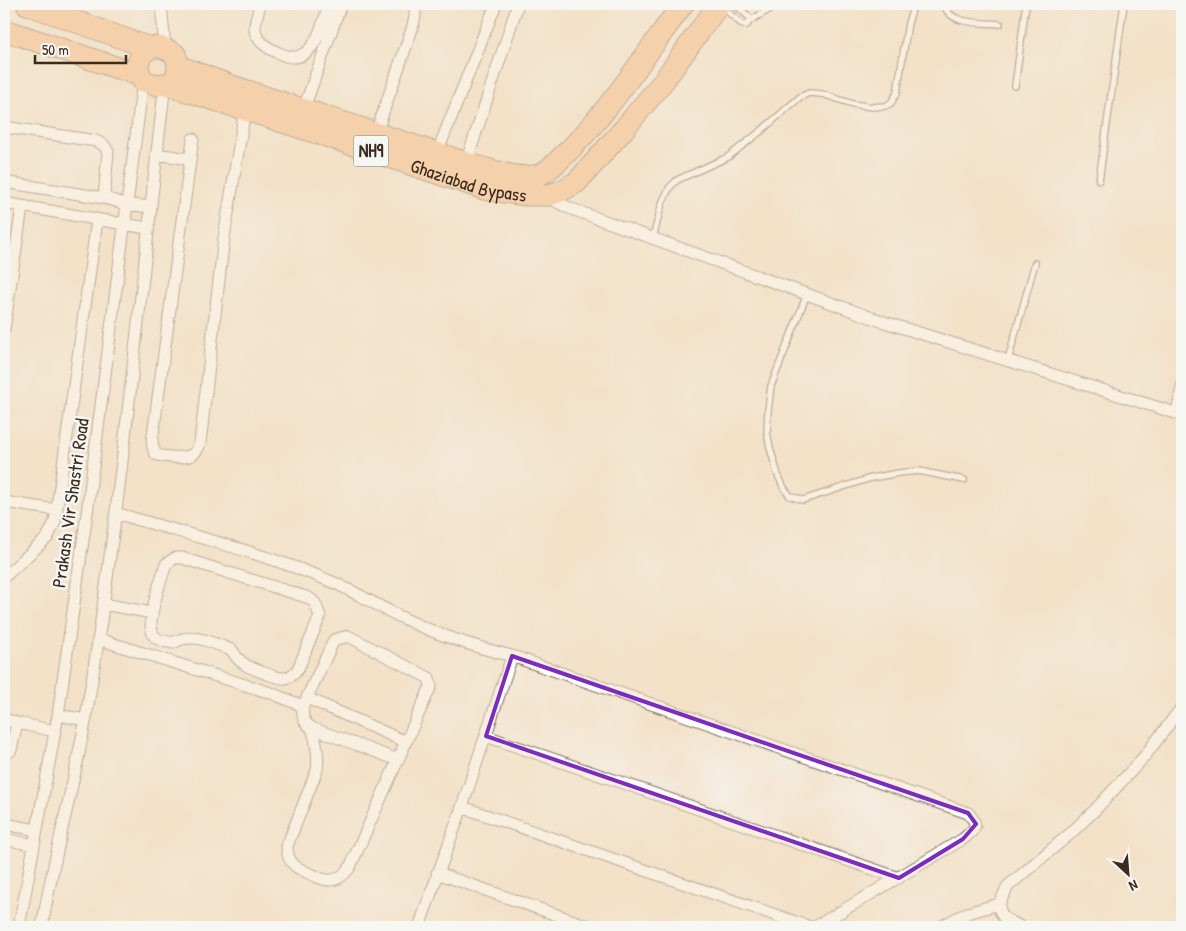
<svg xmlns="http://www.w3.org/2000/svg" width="1186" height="931" font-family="'Patrick Hand',sans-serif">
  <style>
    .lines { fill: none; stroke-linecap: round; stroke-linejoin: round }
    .lane-casing { stroke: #7b6a5a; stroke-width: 8 }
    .street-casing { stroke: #7b6a5a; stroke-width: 13 }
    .highway-casing { stroke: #7b6a5a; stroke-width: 23 }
    .lane { stroke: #fff; stroke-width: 5.5 }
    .street { stroke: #fff; stroke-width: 11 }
    .highway { stroke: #f8bd88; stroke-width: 21 }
    .marked { fill: none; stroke: #7b2cbf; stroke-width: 4; stroke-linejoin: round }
    .labels { text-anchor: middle; stroke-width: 5; stroke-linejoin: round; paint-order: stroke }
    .shield { fill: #f6f6f2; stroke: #73675e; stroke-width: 1 }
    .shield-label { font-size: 18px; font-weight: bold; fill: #3b2a1e }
    .street-label { font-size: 19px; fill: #3b2a1e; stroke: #f6f6f2 }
  </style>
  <rect width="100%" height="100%" fill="#f6f6f2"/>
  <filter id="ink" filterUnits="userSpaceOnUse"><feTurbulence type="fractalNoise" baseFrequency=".02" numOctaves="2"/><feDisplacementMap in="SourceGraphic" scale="10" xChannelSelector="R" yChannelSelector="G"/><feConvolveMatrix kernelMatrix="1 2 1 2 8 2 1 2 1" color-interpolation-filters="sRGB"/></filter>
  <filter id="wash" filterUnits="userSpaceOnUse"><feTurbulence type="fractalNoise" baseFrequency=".0096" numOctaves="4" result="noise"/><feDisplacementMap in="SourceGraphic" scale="20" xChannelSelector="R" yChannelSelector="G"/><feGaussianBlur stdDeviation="1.12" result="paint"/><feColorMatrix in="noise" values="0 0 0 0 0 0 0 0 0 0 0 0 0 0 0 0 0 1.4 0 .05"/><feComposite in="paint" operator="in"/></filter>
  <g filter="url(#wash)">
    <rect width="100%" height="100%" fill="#f3e1c8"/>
  </g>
  <g filter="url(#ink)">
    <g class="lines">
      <!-- lane casing -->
      <g class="lane-casing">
        <path id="lane" d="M944 4C949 26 983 22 1000 24
          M721 6 743 25H747L751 19 735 4
          M751 20 779 4
          M1015 86 1026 4
          M1099 180 1124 4
          M653 238 662 203 670 187 677 180 728 157 761 131 800 97 809 93 822 94 853 104 872 107 885 106 891 103 897 93 908 23 914 4
          M807 294 771 386 768 410 767 432 770 448 778 475 784 488 790 496 803 500 871 478 899 473 919 471 964 480
          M1008 360 1035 263"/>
      </g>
      <!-- street casing -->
      <g class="street-casing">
        <path id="street" d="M161 4 165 47
          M259 4C260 13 252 24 256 34 260 44 269 49 279 53 312 70 322 28 329 4
          M304 108 341 4
          M4 127 96 141 104 145 108 152 104 198
          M376 133 412 29 415 17V4
          M193 139 152 442C153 446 153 451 156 454 160 457 167 456 171 457 184 458 196 458 200 443L224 237 245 110
          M437 153 496 4
          M156 154 190 159
          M466 163 518 4
          M4 182 104 198 126 204 150 207
          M549 195 557 202 569 208 881 321 1182 415
          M4 203 147 228
          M4 330 22 207
          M1177 413 1182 387
          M4 502 57 510
          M116 513C188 535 261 552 330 581 356 592 379 607 405 619 440 636 475 647 512 656L968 813C980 826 975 829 963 839L815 927
          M175 558H182L309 598 315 603 320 616 298 669C295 673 291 677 285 678 280 679 275 676 270 675 254 669 240 666 232 650 212 643 192 631 173 643 168 642 159 641 155 637 143 625 162 579 166 564Z
          M4 577 47 538 55 522 97 220
          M103 604 152 613
          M348 636 429 678 431 686 350 867C345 874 339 880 330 880 326 881 320 878 315 876 299 869 287 866 287 846L317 770C319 755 317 743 312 728 303 722 302 717 303 706L334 640Z
          M98 639 271 693 303 706
          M307 698 406 742
          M58 715 86 720
          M4 719 17 723
          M312 728 398 760
          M486 736 899 878
          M4 755 8 753 11 750 17 723 55 731
          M462 807 810 927
          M4 824 37 830
          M4 839 34 845
          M437 873 591 927
          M19 927 58 715 87 513 143 81
          M42 927C54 853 76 780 88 705 122 499 140 291 165 84
          M419 927 462 807 512 656
          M940 927 967 913 999 904
          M1021 927 1004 918 1000 911 999 904 1008 886 1071 833 1095 810 1144 757 1182 707"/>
      </g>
      <!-- highway casing -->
      <g class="highway-casing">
        <g id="highway">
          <path d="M27 4 150 48C160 45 166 49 175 54 177 61 181 70 175 77"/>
          <path d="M4 30 139 75"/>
          <path id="s1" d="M150 48 141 55 137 67 143 81 157 85 165 84 348 143 484 189 526 195H549L561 191 577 182 624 129 662 83 719 4"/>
          <path d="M178 66 232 86 479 167C498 172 519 180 539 175 547 172 554 165 560 159 608 114 644 56 683 4"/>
        </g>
      </g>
      <!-- lane -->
      <use href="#lane" class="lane"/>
      <!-- street -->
      <use href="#street" class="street"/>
      <!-- highway -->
      <use href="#highway" class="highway"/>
    </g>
  </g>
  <!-- marked area -->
  <path d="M0 0H1186V931H0ZM512 656 968 813 976 824 963 839 899 878 486 736Z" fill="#f3e1c8" fill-opacity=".55" fill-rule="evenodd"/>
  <path class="marked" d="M512 656 968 813 976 824 963 839 899 878 486 736Z"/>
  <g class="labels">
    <!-- shield labels -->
    <rect class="shield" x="353.5" y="135.5" width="35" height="31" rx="4"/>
    <g class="shield-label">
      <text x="371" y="157">NH9</text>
    </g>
    <!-- street labels -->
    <g class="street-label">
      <text dy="7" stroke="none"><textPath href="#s1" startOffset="381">Ghaziabad Bypass</textPath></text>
      <text transform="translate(70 503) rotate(-82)" y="7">Prakash Vir Shastri Road</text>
    </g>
  </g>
  <!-- margin -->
  <rect width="1186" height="931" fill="none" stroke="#f6f6f2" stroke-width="20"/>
  <!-- north arrow -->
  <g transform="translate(1128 874) rotate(154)" stroke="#f6f6f2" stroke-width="4" paint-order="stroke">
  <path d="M0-4L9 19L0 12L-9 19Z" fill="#3b2a1e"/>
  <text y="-8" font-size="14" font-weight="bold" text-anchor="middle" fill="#3b2a1e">N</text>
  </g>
  <!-- scale -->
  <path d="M35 55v8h91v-8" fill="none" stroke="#3b2a1e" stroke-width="2.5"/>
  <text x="42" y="55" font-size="15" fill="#3b2a1e" stroke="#f6f6f2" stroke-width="4" paint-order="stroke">50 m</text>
</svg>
